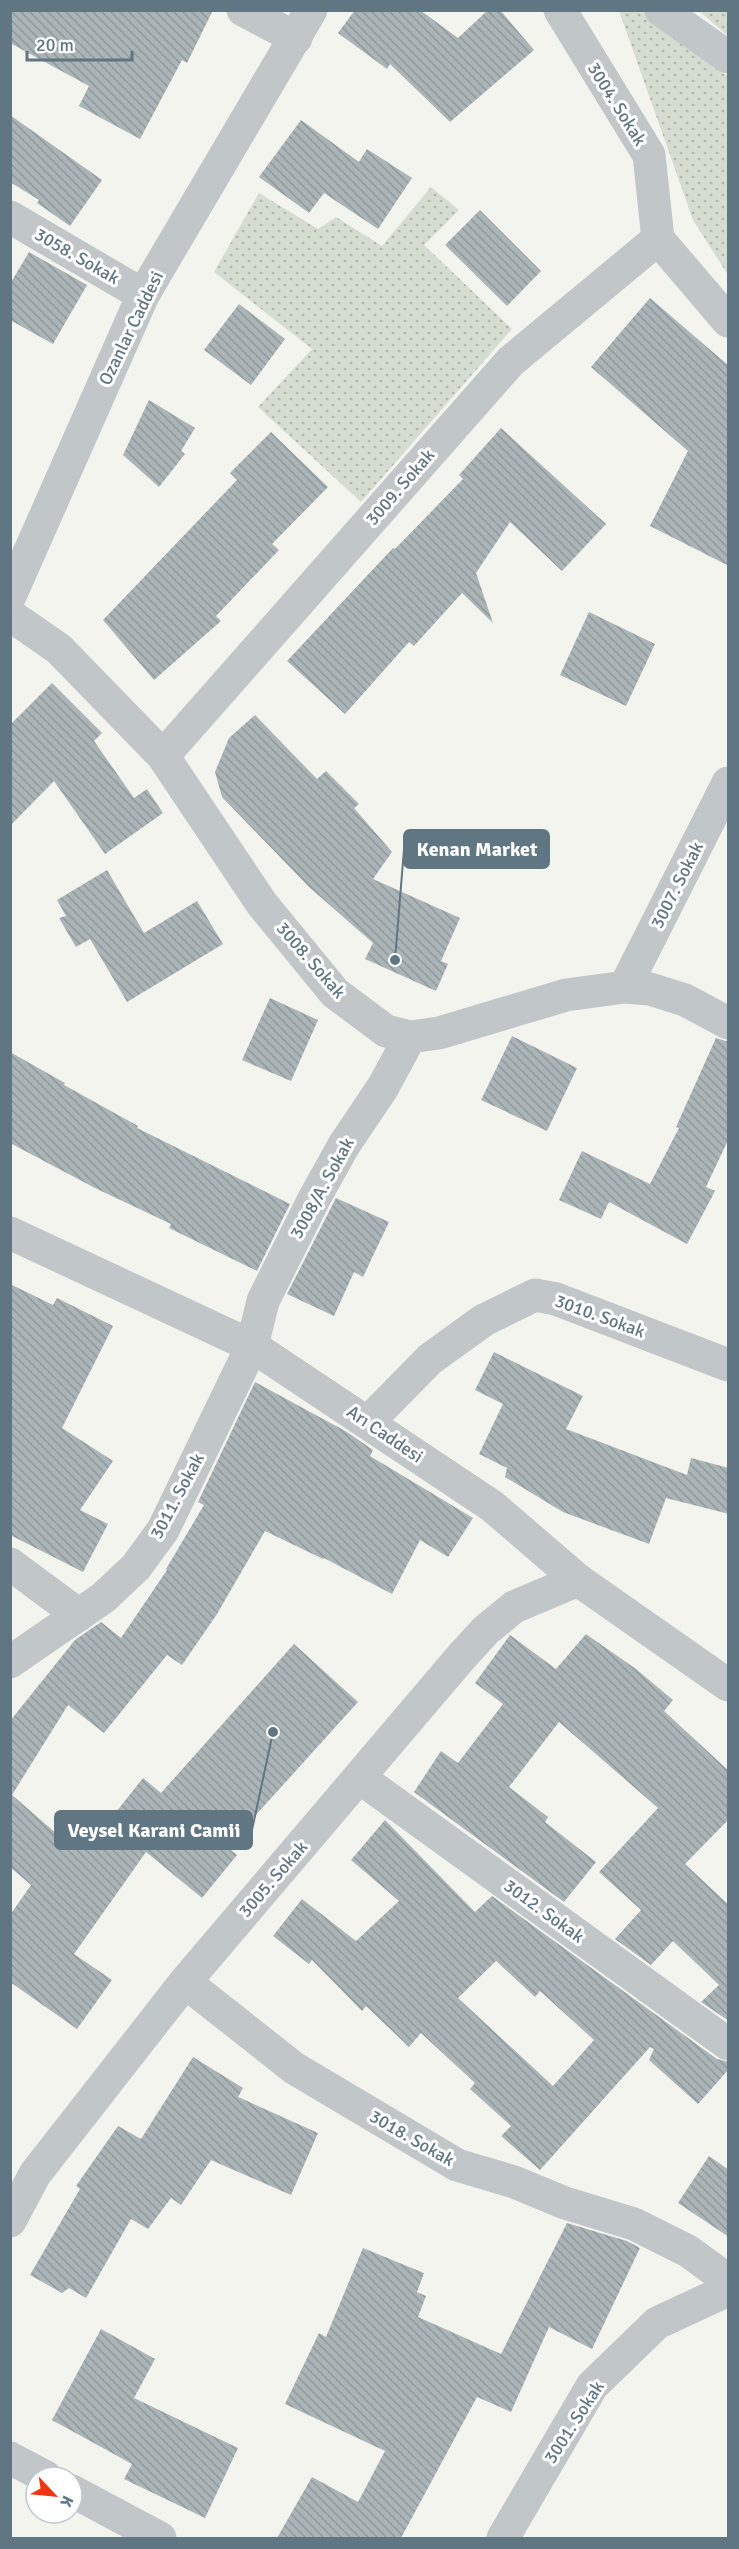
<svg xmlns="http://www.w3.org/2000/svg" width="739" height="2549" font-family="Signika,sans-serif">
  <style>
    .park { fill: url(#park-dots) }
    .building { fill: url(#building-back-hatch); fill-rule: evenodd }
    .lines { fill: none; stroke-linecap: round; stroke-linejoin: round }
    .minor { stroke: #c1c6c8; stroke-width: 33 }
    .tertiary { stroke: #c1c6c8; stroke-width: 33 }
    .labels { text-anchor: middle; stroke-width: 6; stroke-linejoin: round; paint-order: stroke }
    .street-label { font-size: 18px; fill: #607683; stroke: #fff }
    .leader { fill: none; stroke: #607683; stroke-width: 2 }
    .callout-dot { fill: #607683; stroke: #fff; stroke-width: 2 }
    .callout { fill: #607683; stroke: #607683; stroke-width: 2 }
    .callout-label { font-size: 20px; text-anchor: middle; font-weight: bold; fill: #fff }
  </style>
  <defs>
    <pattern id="park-dots" width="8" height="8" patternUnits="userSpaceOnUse" patternTransform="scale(1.5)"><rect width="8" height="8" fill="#d5dcd0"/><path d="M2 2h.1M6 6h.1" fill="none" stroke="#b0b7ae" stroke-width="1.8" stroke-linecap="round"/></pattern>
    <pattern id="building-back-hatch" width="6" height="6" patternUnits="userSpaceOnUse" patternTransform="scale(1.5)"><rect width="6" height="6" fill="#abb5b8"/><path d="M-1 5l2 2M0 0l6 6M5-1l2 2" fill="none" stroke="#8f989b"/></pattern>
  </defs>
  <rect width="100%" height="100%" fill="#f4f4ef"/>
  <!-- park -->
  <path class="park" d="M619 11H651L728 77V275L693 220Z
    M699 11H728V36Z
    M431 187 459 210 424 245 512 329 361 502 258 407 312 349 214 272 259 193 318 229 336 217 382 246Z"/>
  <!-- building -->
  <path class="building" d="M10 10H213L187 63 182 60 140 139 79 106 89 86 10 43Z
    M355 10H420L458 38 488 10H500L534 50 450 122 390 64 387 69 338 33Z
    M10 115 102 180 70 226 37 203 39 200 10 182Z
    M301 120 359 162 367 149 412 178 378 229 324 193 309 213 259 177Z
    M480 210 541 271 507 306 445 245Z
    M29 252 87 285 53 344 10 320V284Z
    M650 298 729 366V566L650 526 688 451 591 367Z
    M239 304 285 339 251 385 204 350Z
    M149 400 195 428 181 451 185 454 159 487 123 455Z
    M501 428 606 524 562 571 510 522 476 573 493 623 462 593 414 646 409 642 345 714 287 661 393 548 395 549 463 479 459 475Z
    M271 432 328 487 272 544 279 550 216 616 221 621 154 680 103 620 237 480 230 473Z
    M589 612 655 644 626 706 560 675Z
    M52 683 102 733 94 741 134 798 147 789 163 813 105 854 54 781 10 826V725Z
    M255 715 317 779 326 771 359 804 354 808 392 852 373 879 460 918 441 961 448 964 436 991 365 959 373 943 309 887 222 797 215 772 229 738Z
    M107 870 144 933 197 901 223 944 127 1002 90 939 76 947 59 918 66 916 57 900Z
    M270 998 318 1020 291 1081 242 1060Z
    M512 1036 577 1068 547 1131 481 1100Z
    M716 1038 729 1042V1138L706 1187 715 1191 687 1244 609 1202 601 1219 559 1200 582 1151 650 1184 679 1128 676 1127Z
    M10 1052 65 1083 64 1085 138 1126 137 1128 290 1204 257 1271 169 1228 171 1224 95 1188 10 1143Z
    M336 1198 389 1222 363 1277 354 1272 334 1316 287 1294Z
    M10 1284 53 1305 57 1298 113 1326 62 1428 113 1461 80 1510 108 1524 83 1572 10 1535Z
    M494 1352 583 1396 566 1429 687 1475 691 1458 729 1468V1514L666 1498 649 1544 563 1512 505 1477 507 1468 479 1454 503 1404 475 1390Z
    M255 1382 347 1432 373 1450 370 1456 473 1518 448 1557 420 1540 392 1594 324 1558 323 1559 265 1531 217 1614 182 1665 167 1655 104 1733 68 1705 12 1795 72 1847 85 1828 97 1836 143 1778 161 1793 294 1644 358 1702 227 1847 237 1855 202 1898 146 1852 74 1954 112 1980 77 2029 10 1982V1915L31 1885 10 1867V1721L75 1640 101 1622 121 1638 167 1570 166 1569 204 1505 198 1502Z
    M586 1634 636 1669 673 1700 664 1711 729 1771V1819L685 1864 729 1905V2021L701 2002 719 1985 673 1941 651 1965 615 1939 641 1910 599 1872 658 1808 559 1722 509 1787 548 1817 545 1822 596 1862 564 1902 414 1792 441 1751 458 1763 503 1704 475 1683 510 1635 556 1669Z
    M385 1820 475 1912 492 1896 717 2059 729 2062V2069L698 2104 649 2060 654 2049 650 2047 540 2170 501 2136 511 2126 470 2089 475 2083 421 2033 409 2047 366 2006 362 2011 312 1960 309 1964 273 1936 302 1899 356 1941 399 1901 351 1860ZM496 1961 535 1997 540 1991 594 2040 553 2086 458 1998Z
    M193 2057 243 2088 238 2097 318 2133 291 2195 211 2160 181 2205 171 2198 148 2229 131 2219 86 2298 69 2288 62 2293 30 2275 80 2189 76 2186 118 2126 141 2139Z
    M709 2156 729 2170V2237L678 2203Z
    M567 2223 627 2241 640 2248 592 2349 549 2327 511 2412 477 2397 401 2538H277L312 2477 358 2502 385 2451 285 2404 319 2333 326 2337 363 2248 424 2273 417 2292 426 2296 418 2317 501 2354Z
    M101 2329 155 2359 134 2398 238 2448 205 2518 124 2479 132 2464 52 2420Z"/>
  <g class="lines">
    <!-- minor -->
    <path class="minor" d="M243 10 296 38
      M560 10 649 155 658 239 728 321
      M661 10 728 57
      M10 217 143 295
      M10 615 59 649 163 756 262 904 335 993 386 1031 410 1037 439 1033 566 995 625 987 650 989 685 1000 728 1023
      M163 756 511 361 658 239
      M625 987 728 783
      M368 1422 430 1359 484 1320 535 1295 556 1299 728 1365
      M10 1564 79 1615
      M10 1662 103 1598 136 1567 163 1530 252 1346 263 1301 315 1197 344 1145 383 1087 410 1037
      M360 1778 728 2044
      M185 1982 294 2068 457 2165 514 2182 565 2203 634 2224 688 2251 728 2280
      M10 2221 35 2174 185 1982 462 1656 486 1630 514 1607 578 1580
      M503 2538 592 2386 657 2323 728 2290"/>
    <!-- tertiary -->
    <path class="tertiary" d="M10 596 143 295 311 10
      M10 1233 252 1346 492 1506 578 1580 728 1685
      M10 2458 46 2477
      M72 2491 160 2538"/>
  </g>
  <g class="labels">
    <!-- street labels -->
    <g class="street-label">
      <text transform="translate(617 104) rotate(58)" y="6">3004. Sokak</text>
      <text transform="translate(77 256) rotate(30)" y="6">3058. Sokak</text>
      <text transform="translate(131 328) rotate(-64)" y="6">Ozanlar Caddesi</text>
      <text transform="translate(400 487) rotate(-49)" y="6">3009. Sokak</text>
      <text transform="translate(677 885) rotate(-63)" y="6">3007. Sokak</text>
      <text transform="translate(311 960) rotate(49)" y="6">3008. Sokak</text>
      <text transform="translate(322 1188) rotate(-61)" y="6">3008/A. Sokak</text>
      <text transform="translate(600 1316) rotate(20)" y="6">3010. Sokak</text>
      <text transform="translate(385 1434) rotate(34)" y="6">Arı Caddesi</text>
      <text transform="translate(177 1496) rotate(-62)" y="6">3011. Sokak</text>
      <text transform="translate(273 1879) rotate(-49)" y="6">3005. Sokak</text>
      <text transform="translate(544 1911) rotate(36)" y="6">3012. Sokak</text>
      <text transform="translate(412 2138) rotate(30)" y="6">3018. Sokak</text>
      <text transform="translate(574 2422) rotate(-57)" y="6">3001. Sokak</text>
    </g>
  </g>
  <!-- callouts -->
  <path class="leader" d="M395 960L404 849M273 1732L252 1830"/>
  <g class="callout-dot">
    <circle cx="395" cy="960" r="6"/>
    <circle cx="273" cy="1732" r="6"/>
  </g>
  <g class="callout">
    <rect x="404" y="830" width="145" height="38" rx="6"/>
    <rect x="55" y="1811" width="197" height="38" rx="6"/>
  </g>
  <g class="callout-label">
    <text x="477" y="856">Kenan Market</text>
    <text x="154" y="1837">Veysel Karani Camii</text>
  </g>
  <!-- border -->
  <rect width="739" height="2549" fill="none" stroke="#607683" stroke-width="24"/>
  <!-- north arrow -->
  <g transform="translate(54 2495) rotate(116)"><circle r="28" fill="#ffffff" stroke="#bfc8cd" stroke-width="1.5"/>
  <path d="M0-4.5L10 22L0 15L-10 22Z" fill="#f13512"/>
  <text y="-9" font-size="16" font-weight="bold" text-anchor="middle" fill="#607683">K</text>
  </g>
  <!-- scale -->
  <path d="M27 51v9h105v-9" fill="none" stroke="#607683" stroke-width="3"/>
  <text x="36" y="51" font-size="18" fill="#607683" stroke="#ffffff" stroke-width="4.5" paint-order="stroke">20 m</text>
</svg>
